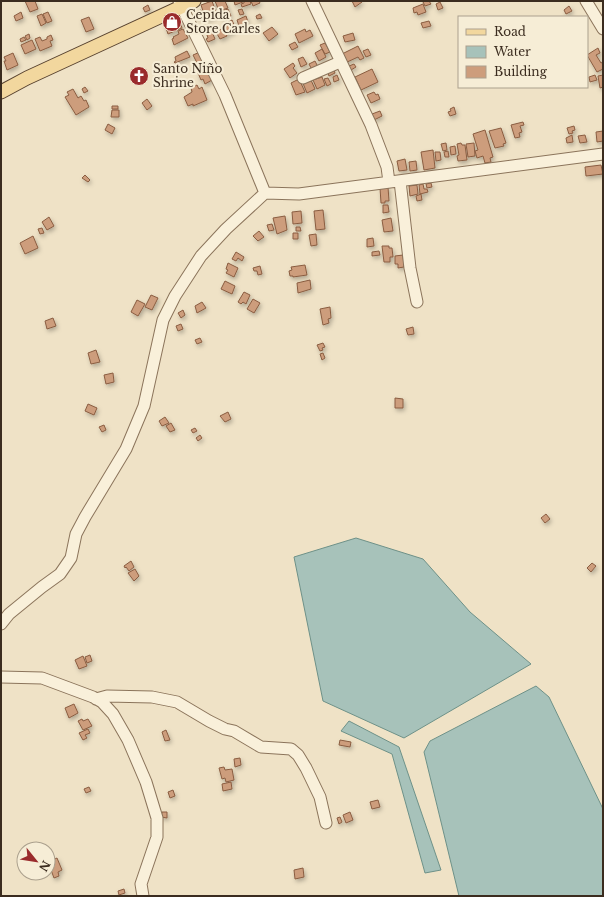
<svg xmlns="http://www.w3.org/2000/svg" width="604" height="897" font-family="'Libre Baskerville',serif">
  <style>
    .water { fill: #a7c2ba; stroke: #6e9188 }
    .building { fill: #cd9d7c; stroke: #8a5d41; filter: url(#shadow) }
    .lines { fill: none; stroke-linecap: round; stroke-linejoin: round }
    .minor-casing { stroke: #8b745b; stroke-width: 13 }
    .major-casing { stroke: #58422f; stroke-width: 15 }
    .minor { stroke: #f9f0da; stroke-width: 11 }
    .major { stroke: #f2d79e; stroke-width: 13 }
    .labels { text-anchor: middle; stroke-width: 4; stroke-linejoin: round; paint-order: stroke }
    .poi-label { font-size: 12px; fill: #3b2c1f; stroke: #f6edd6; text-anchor: start }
  </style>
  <defs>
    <filter id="shadow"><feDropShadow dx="1.5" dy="2.5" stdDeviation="2" flood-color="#0004"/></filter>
  </defs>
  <rect width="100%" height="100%" fill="#efe2c6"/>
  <!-- water -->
  <path class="water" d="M356 538 423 559 470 612 531 664 404 738 323 701 294 557Z
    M536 686 549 697 603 809V896H459L424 752 430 741Z
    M349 721 399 747 441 870 425 873 392 754 341 731Z"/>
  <!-- building -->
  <path class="building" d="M25 1H35L38 9 30 12Z
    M212 1 217 15 206 20 201 5Z
    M215 1H225L228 8 219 11Z
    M234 1H242L243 2 235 5Z
    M244 1H250L251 4 242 7 241 4 244 3Z
    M251 1H259L260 3 253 6Z
    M352 1H362V2L355 7Z
    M426 1H429L431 4 425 6 423 2Z
    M440 2 443 8 438 10 436 4Z
    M423 4 426 12 418 15 417 12 414 13 413 8Z
    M148 5 150 10 145 12 143 8Z
    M569 6 572 11 566 14 564 10Z
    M228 9 231 16 223 19 220 12Z
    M242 9 244 14 240 15 238 10Z
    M201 10 203 16 198 18 196 12Z
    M21 12 23 18 16 21 14 16Z
    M48 12 52 21 47 23 43 14Z
    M42 14 46 23 41 26 37 16Z
    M260 14 262 18 257 19 256 16Z
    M246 16 248 22 239 26 237 20Z
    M89 17 94 29 86 32 81 20Z
    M179 19 182 28 168 34 165 25Z
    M232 20 235 27 232 28 234 31 228 34 223 25Z
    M429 21 431 26 423 28 421 23Z
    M272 27 278 34 269 41 263 33Z
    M223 28 227 36 220 39 216 32Z
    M183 29 188 38 174 45 172 39 174 38 173 37 179 34 178 31Z
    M305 29 306 32 310 30 313 36 299 43 295 34Z
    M212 32 215 39 208 42 206 39 208 38 207 35Z
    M353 33 355 40 345 42 343 36Z
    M29 34 30 38 27 40 25 36Z
    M51 35 53 40 50 41 52 46 40 51 35 39 40 37 42 41 47 39V37Z
    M24 37 26 40 21 42 20 39Z
    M32 40 36 49 25 54 21 45Z
    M295 42 298 47 292 50 289 45Z
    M325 43 330 52 325 54 320 45Z
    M358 46 364 58 360 60 358 57 345 63 342 54Z
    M598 48 600 53 596 55 601 63 603 62V69L597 72 587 55Z
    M322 49 326 57 319 61 315 53Z
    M368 49 371 55 366 57 363 51Z
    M187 51 190 57 175 63 174 62 176 61 175 57Z
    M200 52 203 61 197 63 193 55Z
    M13 53 18 65 7 70 4 61H6L4 57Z
    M303 57 307 64 301 67 298 59Z
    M315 61 318 67 312 70 309 64Z
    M293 63 295 66 293 68 297 73 290 78 284 69Z
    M354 64 356 67 351 70 349 66Z
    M141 68 143 76 135 79 132 71Z
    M333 68 335 73 329 76 327 71Z
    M208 69 212 80 205 84 203 79 201 80 198 73Z
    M372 69 378 82 361 90 355 77Z
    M337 75 339 80 334 82 333 77Z
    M595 75 597 80 590 82 589 77Z
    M603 75V87L600 88 598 76Z
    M322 77 325 85 317 89 313 80Z
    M310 78 315 89 307 93 302 81Z
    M328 78 331 84 327 86 324 79Z
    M299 79 305 92 296 95 291 83Z
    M197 85 199 89 202 87 207 100 193 106V104L188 106 184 97 192 92 191 88Z
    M85 87 88 91 84 93 82 89Z
    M73 89 78 98 81 96 84 101 86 100 89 107 76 115 65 97 69 95 67 92Z
    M374 92 376 95 378 94 380 99 371 103 367 95Z
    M147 99 152 106 147 110 142 103Z
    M112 106H118V109H112Z
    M454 107 456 114 450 116 448 112 451 111 450 109Z
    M112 110H119V117H111Z
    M380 111 382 116 374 120 372 114Z
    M523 122 524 125 520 126 522 132 519 133 520 137 515 138 511 125Z
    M108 124 115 128 112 134 105 130Z
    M574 126 575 130 572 131 573 133 569 134 567 128Z
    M501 128 506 143 503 144 504 146 495 148 489 131Z
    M485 130 493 157 490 158 491 162 485 163 483 156 477 158 475 151 478 150 473 134Z
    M603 131V141L597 142 596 132Z
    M572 135 573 142 567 143 566 138Z
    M585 135 587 142 580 143 578 136Z
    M446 143 447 150 443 151 441 144Z
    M461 143 462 145H465L467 160 458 161 457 156 459 155 457 144Z
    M474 143 475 156 468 157 466 144Z
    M455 146 456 154 451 155 450 147Z
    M433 150 435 168 424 170 421 152Z
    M448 151 449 157H445L444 152Z
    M435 152H440L441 160 436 161Z
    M405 159 407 170 399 171 397 161Z
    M416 161 417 170 410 171 409 162Z
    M601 165 603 174 586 176 585 167Z
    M85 175 90 180 88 182 82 178Z
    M431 183 432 187 427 188 426 184Z
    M423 184 424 189H427L428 192 420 194 419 185Z
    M417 185 418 194 410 196 409 186Z
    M388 187 389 201H385V203H381L380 188Z
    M421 194 422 200 417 201 416 196Z
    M383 205H388L389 212 383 213Z
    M323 210 325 229 316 230 314 211Z
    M301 211 302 223 293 224 292 212Z
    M285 216 287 230 277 234 273 218Z
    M49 217 54 226 47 230 42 222Z
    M391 218 393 231 384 232 382 220Z
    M272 224 274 230 269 231 267 225Z
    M296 227H300L301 231H296Z
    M42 228 44 233 40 234 38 229Z
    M259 231 264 237 258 241 253 236Z
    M293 233H298V239H293Z
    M316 234 317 245 311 246 309 235Z
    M33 236 38 248 25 254 20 243Z
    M373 238 374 246 367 247V239Z
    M382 246H389V248H392L393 257H390V262H384Z
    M379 251 380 255 372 256V252Z
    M236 252 244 257 242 261 238 258 236 261 232 259Z
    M403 255 404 267 398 268V264H395V256Z
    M228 263 238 268 234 277 226 273 228 270 226 269Z
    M305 265 307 275 293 277V276H290L289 271 292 270 291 267Z
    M260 266 262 274 258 275 257 271H254L253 268Z
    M310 280 311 289 298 293 297 283Z
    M225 281 235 286 232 294 221 289Z
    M244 292 250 295 246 304 243 302 241 304 238 302Z
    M151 295 158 298 152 310 145 307Z
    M253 299 260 303 254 313 247 309Z
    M137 300 145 304 138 316 131 312Z
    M202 302 206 308 197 313 195 306Z
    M330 307 331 318 328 319 329 323 323 325 320 309Z
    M183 310 185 315 181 318 178 313Z
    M53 318 56 326 47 329 45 321Z
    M181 324 183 329 178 331 176 326Z
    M413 327 414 334 408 335 406 329Z
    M200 338 202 342 197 344 195 340Z
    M323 343 325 347 322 348 323 350 320 351 317 345Z
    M96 350 100 362 91 364 88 353Z
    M323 353 325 358 322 360 320 354Z
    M113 373 114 382 106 384 104 375Z
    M395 398 403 399V408H395Z
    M88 404 97 408 94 415 85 411Z
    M228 412 231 419 225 422 220 416Z
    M165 417 169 423 162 426 159 421Z
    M171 423 175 430 170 432 166 426Z
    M104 425 106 430 102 432 99 427Z
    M195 428 197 431 193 433 191 430Z
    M200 435 202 438 198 441 196 438Z
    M546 514 550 519 545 523 541 518Z
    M131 561 134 567 129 571 126 567 125 568 124 566Z
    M592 563 596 566 591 572 587 568Z
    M135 569 139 576 134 581 128 573Z
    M90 655 92 661 87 663 85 657Z
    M83 656 87 666 79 669 75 660Z
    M74 704 78 713 69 718 65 708Z
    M82 719 83 721 88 719 92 726 83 730 78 721Z
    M88 729 90 733 85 735 87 738 83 740 79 733Z
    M166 730 170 740 165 741 162 732Z
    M340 740 351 742 350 747 339 745Z
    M240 758 241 765 235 767 234 759Z
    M224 767 225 770 232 769 234 780 226 782 225 778 222 779 219 768Z
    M231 782 232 789 223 791 222 784Z
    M89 787 91 791 86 793 84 789Z
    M173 790 175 796 170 798 168 792Z
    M378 800 380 807 372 809 370 802Z
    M162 812H167V818L161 817Z
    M350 812 353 820 346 823 343 815Z
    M340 817 342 822 339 824 337 818Z
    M57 858 62 870 58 872 59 876 54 878 48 862Z
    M303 868 304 877 295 879 294 870Z
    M124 889 125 893 119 895 118 891Z"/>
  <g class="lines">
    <!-- minor casing -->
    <g class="minor-casing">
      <path id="minor" d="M179 1 225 95 265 193
        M312 1 371 125 387 167 389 182
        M586 1 603 29
        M303 78 340 62
        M400 181 410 268 417 302
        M1 624 9 614 42 587 60 574 71 558 76 534 85 517 126 449 144 406 163 320 175 296 201 256 226 229 265 193 299 194 603 154
        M1 677 42 678 93 697 102 702 113 714 128 740 146 782 157 818V837L141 884 143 896
        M96 699 107 696 152 697 177 702 209 721 225 729 234 731 261 747 291 749 298 755 306 768 320 797 326 823"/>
    </g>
    <!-- major casing -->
    <g class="major-casing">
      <path id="major" d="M1 92 27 78 194 1"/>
    </g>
    <!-- minor -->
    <use href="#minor" class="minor"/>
    <!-- major -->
    <use href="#major" class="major"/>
  </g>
  <!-- icons -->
  <defs>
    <g id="shop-disc" transform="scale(1)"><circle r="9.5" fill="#9a2b2c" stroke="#f6edd6"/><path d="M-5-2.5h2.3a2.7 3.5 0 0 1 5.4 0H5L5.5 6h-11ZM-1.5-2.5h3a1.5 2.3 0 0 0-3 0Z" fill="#fff"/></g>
    <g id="church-disc" transform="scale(1)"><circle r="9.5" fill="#9a2b2c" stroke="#f6edd6"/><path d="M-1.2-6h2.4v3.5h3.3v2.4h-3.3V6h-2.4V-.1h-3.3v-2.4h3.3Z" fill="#fff"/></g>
  </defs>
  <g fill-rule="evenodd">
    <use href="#shop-disc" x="172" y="22"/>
    <use href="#church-disc" x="139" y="76"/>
  </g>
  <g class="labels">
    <!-- poi labels -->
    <g class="poi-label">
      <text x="186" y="19">Cepida<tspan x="186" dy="14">Store Carles</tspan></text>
      <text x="153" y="73">Santo Niño<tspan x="153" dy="14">Shrine</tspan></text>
    </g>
  </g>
  <!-- border -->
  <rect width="604" height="897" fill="none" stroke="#3b2c1f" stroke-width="4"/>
  <!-- legend -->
  <rect x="458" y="16" width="130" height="72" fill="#f6edd6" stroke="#aba08d"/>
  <rect x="466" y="29" width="20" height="6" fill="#f2d79e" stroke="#aba08d"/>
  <text x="494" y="36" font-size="12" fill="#3b2c1f">Road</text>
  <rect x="466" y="46" width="20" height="12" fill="#a7c2ba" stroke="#aba08d"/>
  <text x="494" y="56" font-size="12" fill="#3b2c1f">Water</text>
  <rect x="466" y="66" width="20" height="12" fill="#cd9d7c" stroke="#aba08d"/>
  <text x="494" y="76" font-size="12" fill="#3b2c1f">Building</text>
  <!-- north arrow -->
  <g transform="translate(36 861) rotate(120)"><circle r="19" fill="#f6edd6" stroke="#aba08d"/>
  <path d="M0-3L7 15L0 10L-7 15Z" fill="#9a2b2c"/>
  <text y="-6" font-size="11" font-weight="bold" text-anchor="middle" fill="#3b2c1f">N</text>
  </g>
</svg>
